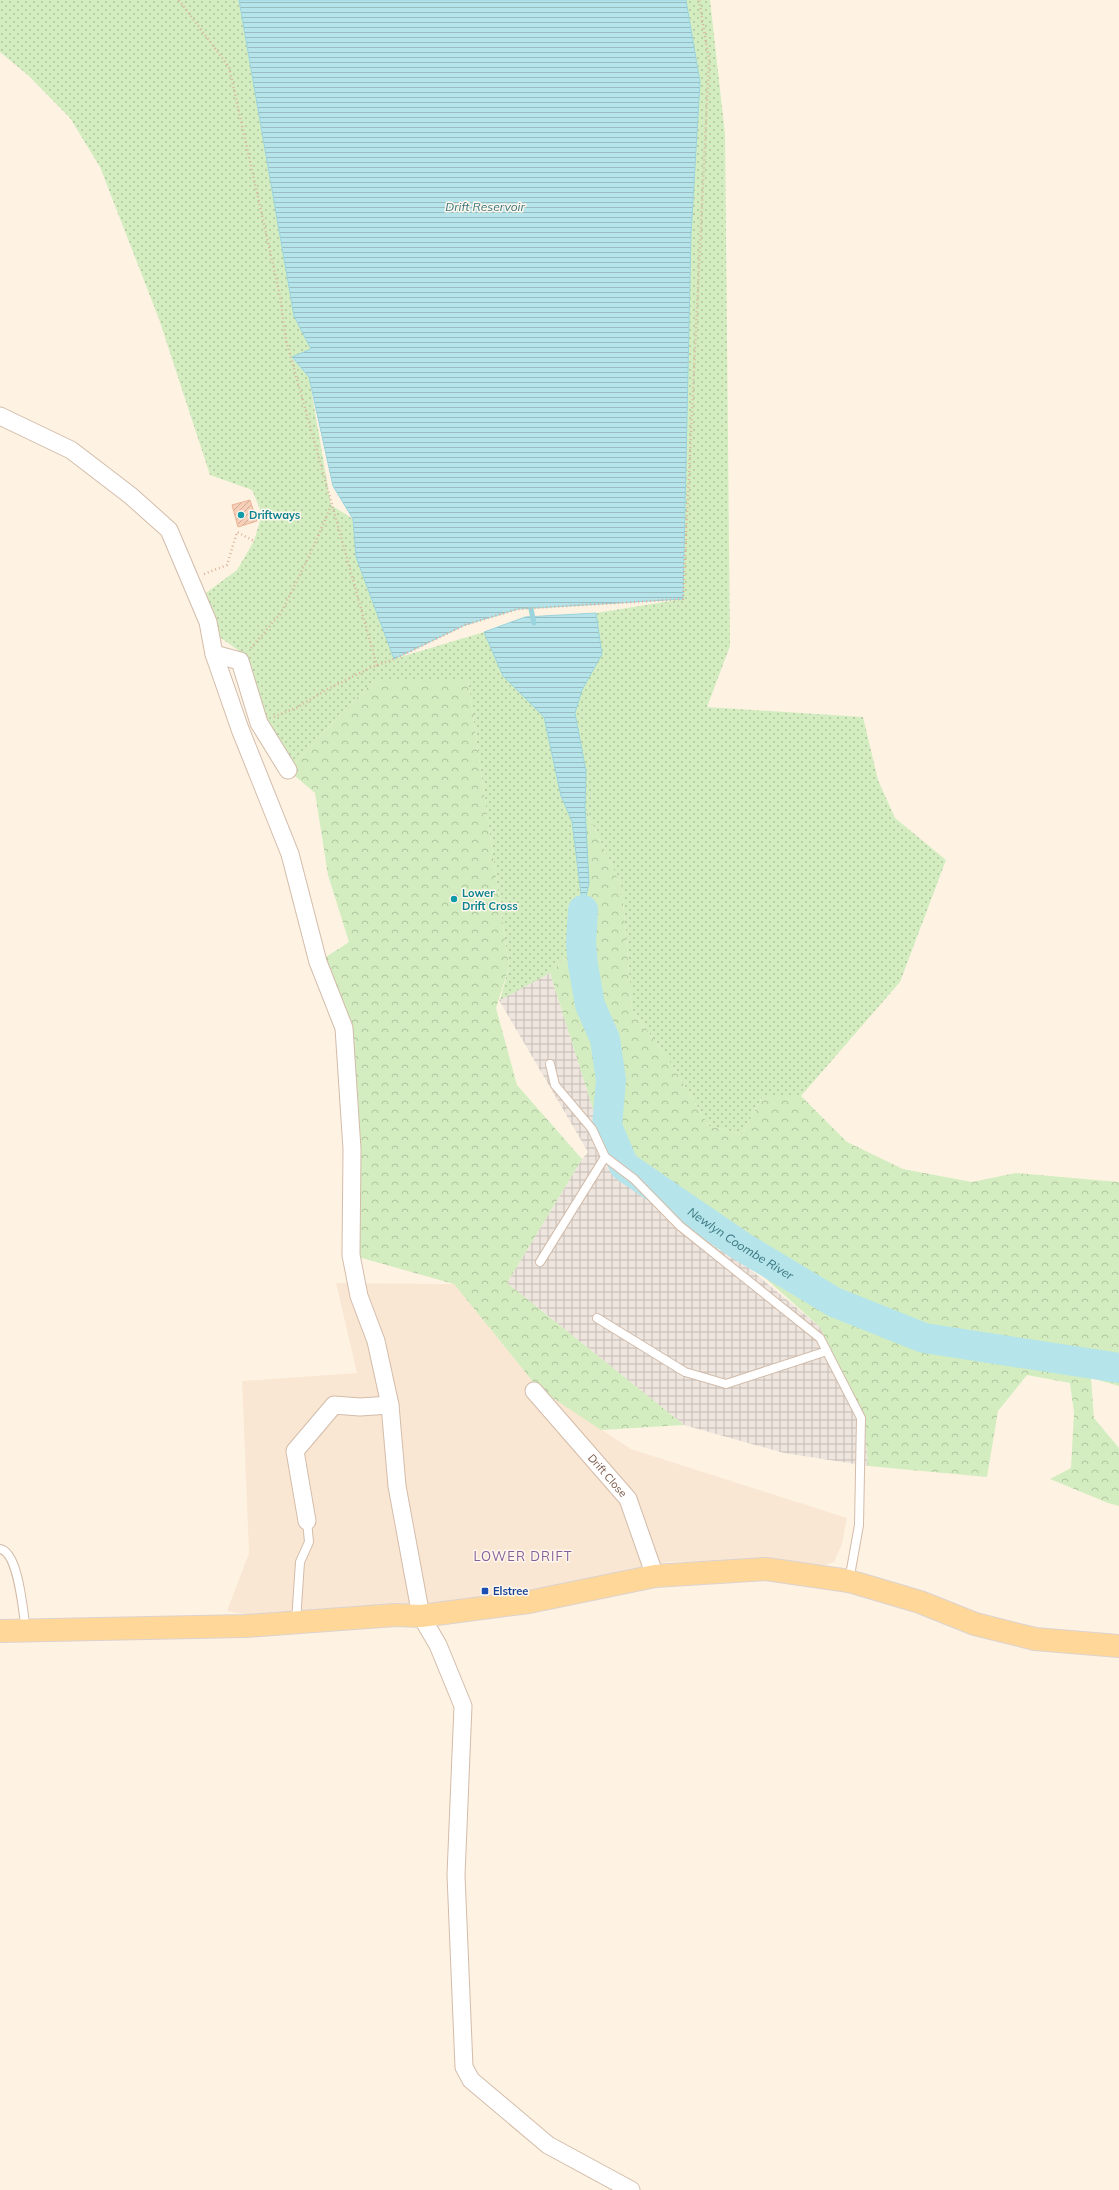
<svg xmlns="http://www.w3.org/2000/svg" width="1119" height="2190" font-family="Mulish,sans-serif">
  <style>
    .residential { fill: #f9e7d3 }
    .industrial { fill: url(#industrial-grid) }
    .grass { fill: url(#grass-dots) }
    .forest { fill: url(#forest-crowns) }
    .water { fill: url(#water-rules); stroke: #9ad4dd }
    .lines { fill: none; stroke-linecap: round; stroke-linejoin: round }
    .stream { stroke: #9ad4dd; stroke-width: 5 }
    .river { stroke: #b5e4ea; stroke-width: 30 }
    .building { fill: url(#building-hatch); stroke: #ebb496 }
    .lane-casing { stroke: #d3bcaa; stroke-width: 10 }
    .street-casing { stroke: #d3bcaa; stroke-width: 19 }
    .primary-casing { stroke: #dcd3cf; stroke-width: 24 }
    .path { stroke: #dcb29a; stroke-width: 2.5; stroke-dasharray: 1 3; stroke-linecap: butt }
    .lane { stroke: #fff; stroke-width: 8 }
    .street { stroke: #fff; stroke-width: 17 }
    .primary { stroke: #ffd799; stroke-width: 22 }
    .culture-dot { fill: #0f9aa8; stroke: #fff7eb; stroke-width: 1.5 }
    .transit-dot { fill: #1a4fb4; stroke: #fff7eb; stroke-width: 1.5 }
    .labels { text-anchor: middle; stroke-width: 3; stroke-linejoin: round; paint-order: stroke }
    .culture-label { font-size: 11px; font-weight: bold; fill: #0d838f; stroke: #fff7eb; text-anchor: start }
    .street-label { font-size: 11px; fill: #795746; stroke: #fff7eb }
    .transit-label { font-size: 11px; font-weight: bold; fill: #164399; stroke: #fff7eb; text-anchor: start }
    .water-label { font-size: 12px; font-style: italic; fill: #387680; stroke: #fff7eb }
    .quarter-label { font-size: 13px; letter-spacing: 1px; fill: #87619d; stroke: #fff7eb }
  </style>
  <defs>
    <pattern id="industrial-grid" width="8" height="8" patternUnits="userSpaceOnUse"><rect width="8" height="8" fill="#ede5de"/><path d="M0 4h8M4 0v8" fill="none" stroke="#c5bcb6"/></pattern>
    <pattern id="grass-dots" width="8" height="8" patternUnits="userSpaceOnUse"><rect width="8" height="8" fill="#d3edc0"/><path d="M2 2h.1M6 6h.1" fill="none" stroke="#b0c39e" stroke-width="1.8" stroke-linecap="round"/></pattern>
    <pattern id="forest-crowns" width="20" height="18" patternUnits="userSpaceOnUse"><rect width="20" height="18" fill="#d3edc0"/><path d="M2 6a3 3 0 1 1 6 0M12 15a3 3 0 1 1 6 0" fill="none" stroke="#b0c39e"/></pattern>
    <pattern id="water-rules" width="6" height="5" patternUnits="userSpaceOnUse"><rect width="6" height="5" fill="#b5e4ea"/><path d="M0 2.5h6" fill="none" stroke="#98bcbf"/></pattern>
    <pattern id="building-hatch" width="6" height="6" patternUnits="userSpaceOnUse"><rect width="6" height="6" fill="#f7cfb8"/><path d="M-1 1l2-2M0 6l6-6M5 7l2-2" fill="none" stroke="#cdab97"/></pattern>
  </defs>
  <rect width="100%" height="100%" fill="#fef3e3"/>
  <!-- residential -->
  <path class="residential" d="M336 1283 454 1284 538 1388 631 1449 847 1518 842 1544 834 1562 826 1565 750 1560 669 1562 629 1569 576 1584 502 1598 258 1617 227 1611 249 1553 242 1381 357 1373Z"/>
  <!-- industrial -->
  <path class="industrial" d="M550 973 600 1131 626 1167 820 1327 864 1418 868 1466 784 1453 684 1425 507 1283 582 1159 588 1152 499 1000Z"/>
  <!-- grass -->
  <path class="grass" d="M0 0H239L294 316 311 349 292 358 309 377 331 505 353 519 356 557 394 659 484 632 503 676 544 716 561 796 572 821 583 910 581 943 550 973 500 1000 509 967 468 681H373L288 770 259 723 238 650 218 636 206 593 237 570 254 541 262 514 252 490 210 475 159 319 100 167 70 118 29 76 0 52Z
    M686 0H710L725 134 730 646 707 707 863 717 878 780 895 818 946 860 900 982 801 1096H763L742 1134 709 1126 674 1068 632 1009 622 888 585 808 586 771 575 713 582 690 602 654 596 613 683 599 691 234 700 82Z"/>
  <!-- forest -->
  <path class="forest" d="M373 681H468L509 967 496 1008 517 1085 582 1159 507 1283 684 1425 601 1430 538 1388 454 1284 351 1255 344 1028 318 962 349 942 328 875 315 793 288 770Z
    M585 808 622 888 632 1009 674 1068 709 1126 742 1134 763 1096H801L847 1142 903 1169 972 1182 1016 1173 1119 1182V1386L1091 1378 1094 1418 1119 1448V1506L1108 1503 1050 1479 1071 1468 1074 1413 1070 1383 1027 1375 998 1411 987 1477 868 1466 864 1418 820 1327 600 1131 550 973 581 943Z"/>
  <!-- water -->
  <path class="water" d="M239 0H686L700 82 691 234 683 599 518 609 465 625 394 659 356 557 353 519 333 486 309 377 292 357 311 349 294 316Z
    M596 613 602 654 582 690 575 713 586 771 585 808 589 883 583 910 572 821 561 796 544 717 503 676 484 632 525 617Z"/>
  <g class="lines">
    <!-- stream -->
    <path class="stream" d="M531 609 534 623"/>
    <!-- river -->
    <path class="river" id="s1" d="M583 910 581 943 583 965 590 1005 605 1039 611 1080 607 1126 624 1166 741 1246 834 1302 924 1338 1119 1368"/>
  </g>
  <!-- building -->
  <path class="building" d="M250 500 257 521 238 527 232 505Z"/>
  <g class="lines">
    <!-- lane casing -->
    <g class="lane-casing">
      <path id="lane" d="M550 1064 555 1085 592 1129 605 1157 634 1179 680 1226 820 1338 861 1418 859 1525 849 1581
        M540 1262 605 1157
        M597 1318 685 1372 726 1384 827 1351
        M0 1549C19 1552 23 1613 26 1630
        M296 1621 300 1562 309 1542 307 1521"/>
    </g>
    <!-- street casing -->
    <g class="street-casing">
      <g id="street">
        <path d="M0 416 71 450 131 496 169 530 208 622 214 654 240 729 290 854 318 962 344 1028 352 1149 351 1255 359 1296 376 1341 390 1405 397 1486 421 1616 438 1645 463 1706 456 1875 464 2067 471 2080 548 2145 631 2190"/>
        <path d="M214 654 240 661 259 723 288 770"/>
        <path id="s2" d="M534 1391 628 1499 655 1576"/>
        <path d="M307 1521 295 1451 334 1405 360 1407 390 1405"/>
      </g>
    </g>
    <!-- primary casing -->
    <g class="primary-casing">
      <path id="primary" d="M0 1631 246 1626 395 1615 421 1616 529 1602 655 1576 766 1569 849 1581 920 1602 975 1624 1035 1639 1119 1646"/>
    </g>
    <!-- path -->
    <path class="path" d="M179 0 229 67 280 296 286 340 377 666
      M204 574 227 565 237 532 254 541
      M251 648 281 613 313 548 331 506
      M274 717 298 707 326 690 372 667 394 659 465 625 518 609 683 599 709 60 699 0"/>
    <!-- lane -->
    <use href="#lane" class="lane"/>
    <!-- street -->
    <use href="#street" class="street"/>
    <!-- primary -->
    <use href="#primary" class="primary"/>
  </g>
  <!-- markers -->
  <g class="culture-dot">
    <circle cx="241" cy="515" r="4"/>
    <circle cx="454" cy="899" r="4"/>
  </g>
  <rect class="transit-dot" x="481" y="1587" width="8" height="8" rx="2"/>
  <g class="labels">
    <!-- culture labels -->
    <g class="culture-label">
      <text x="249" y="519">Driftways</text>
      <text x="462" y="897">Lower<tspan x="462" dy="13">Drift Cross</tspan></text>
    </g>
    <!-- street labels -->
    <g class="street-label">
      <text dy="4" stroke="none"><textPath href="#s2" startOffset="112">Drift Close</textPath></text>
    </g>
    <!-- transit labels -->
    <g class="transit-label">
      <text x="493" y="1595">Elstree</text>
    </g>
    <!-- water labels -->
    <g class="water-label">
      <text x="485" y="211">Drift Reservoir</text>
      <text dy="4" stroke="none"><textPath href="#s1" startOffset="404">Newlyn Coombe River</textPath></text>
    </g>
    <!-- quarter labels -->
    <g class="quarter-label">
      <text x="523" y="1561">LOWER DRIFT</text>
    </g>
  </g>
</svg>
